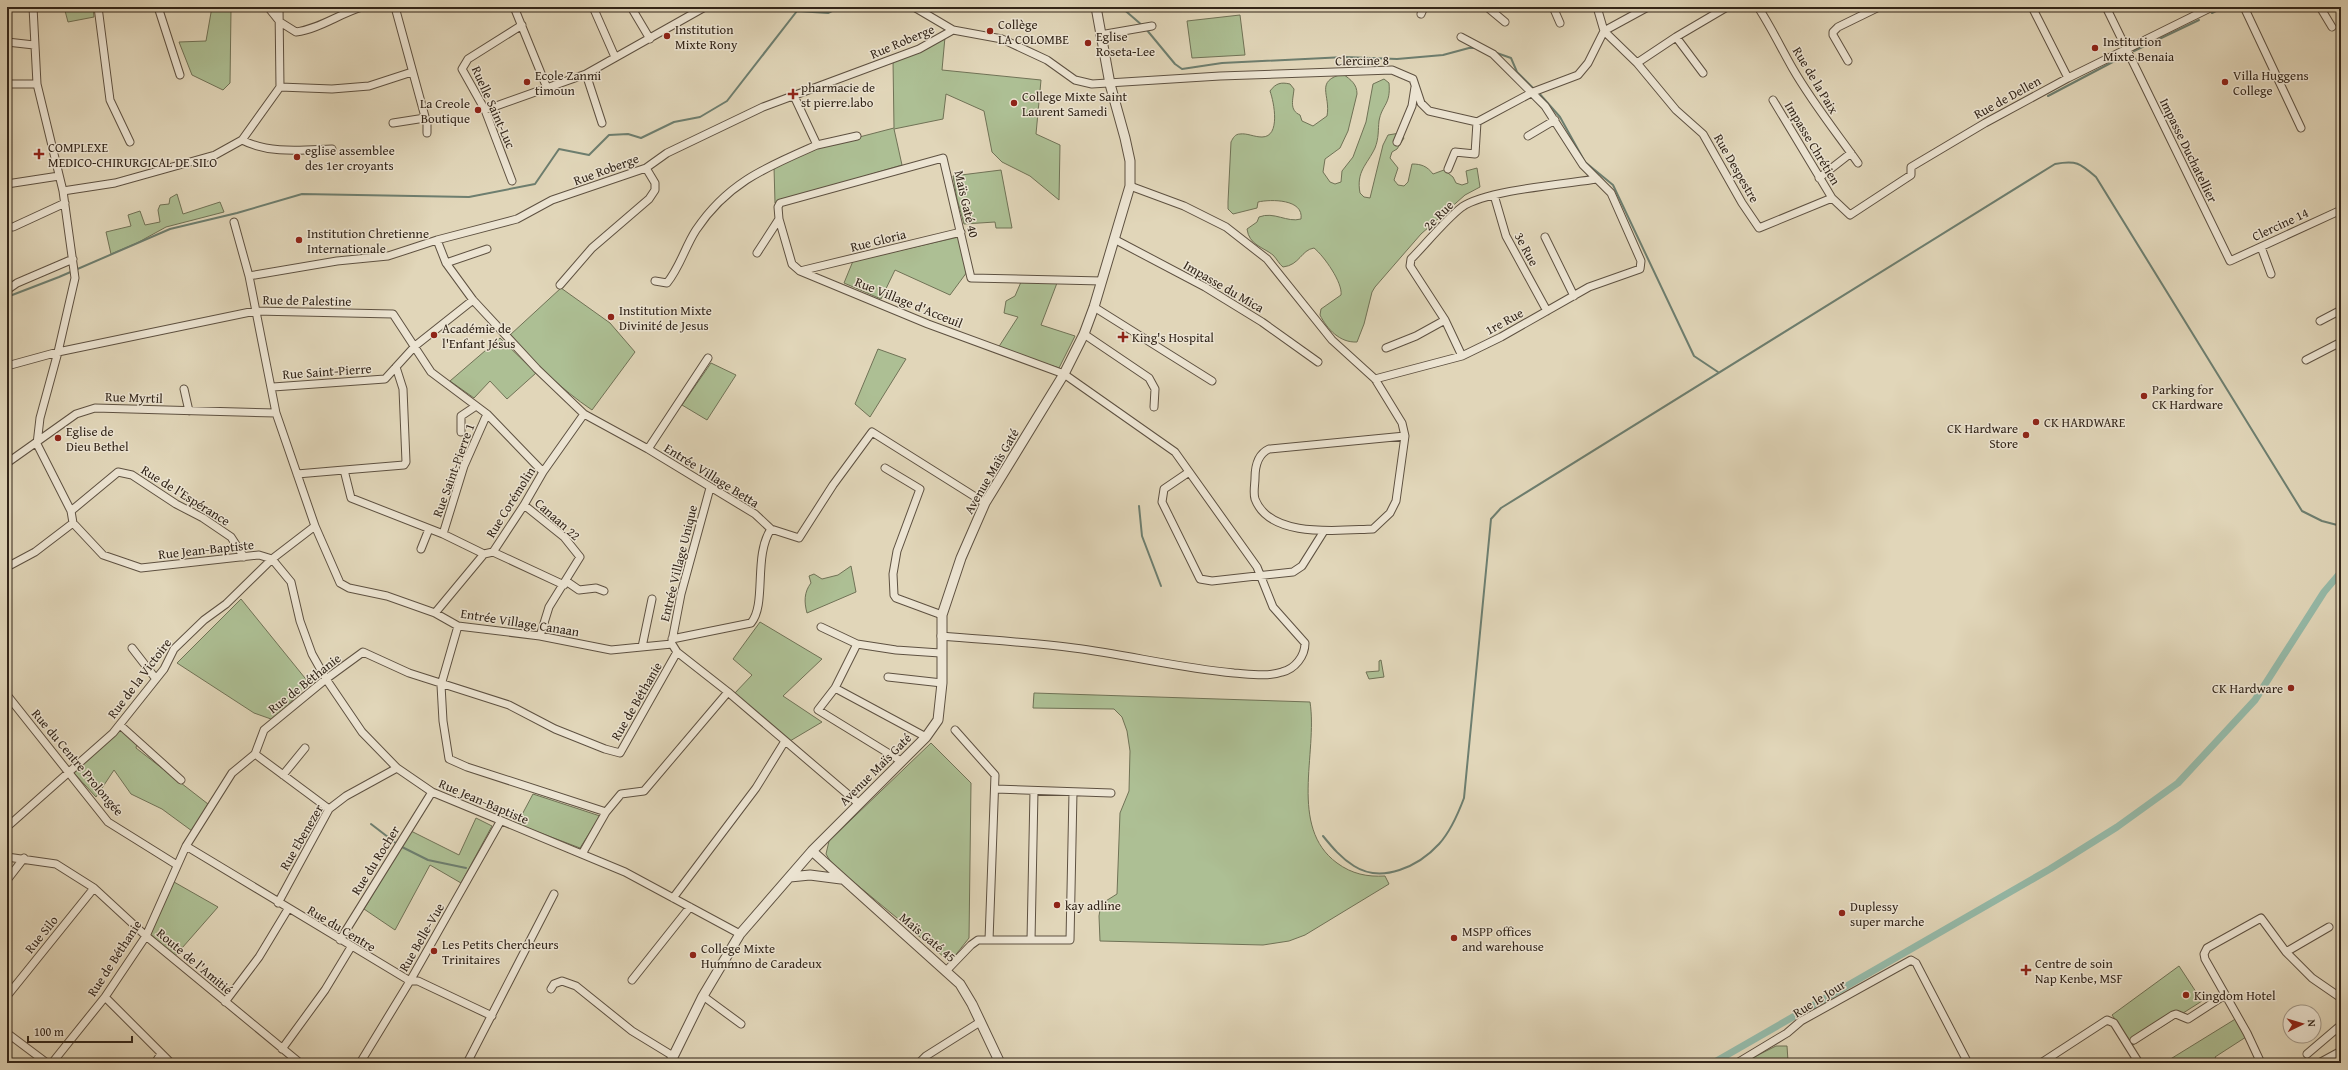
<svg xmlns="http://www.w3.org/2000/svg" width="2348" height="1070" font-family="'Gentium Book Plus',serif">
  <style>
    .green { fill: #adbf94; stroke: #707256 }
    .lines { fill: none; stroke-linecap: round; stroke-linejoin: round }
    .stream { stroke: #6d7e6f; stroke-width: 2 }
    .canal { stroke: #95baa9; stroke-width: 7 }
    .minor-casing { stroke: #5e5141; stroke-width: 9 }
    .tertiary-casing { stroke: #5e5141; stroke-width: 11 }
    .minor { stroke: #ece4d2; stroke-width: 7 }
    .tertiary { stroke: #ece4d2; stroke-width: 9 }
    .poi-dot { fill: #8f2418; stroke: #ece4d2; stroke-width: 1.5 }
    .labels { text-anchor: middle; stroke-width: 3; stroke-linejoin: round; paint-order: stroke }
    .poi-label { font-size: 13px; fill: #322519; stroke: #ece4d2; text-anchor: start }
    .street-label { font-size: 13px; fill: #322519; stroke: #ece4d2 }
  </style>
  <rect width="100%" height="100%" fill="#e1d6b9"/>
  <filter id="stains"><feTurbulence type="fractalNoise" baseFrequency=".005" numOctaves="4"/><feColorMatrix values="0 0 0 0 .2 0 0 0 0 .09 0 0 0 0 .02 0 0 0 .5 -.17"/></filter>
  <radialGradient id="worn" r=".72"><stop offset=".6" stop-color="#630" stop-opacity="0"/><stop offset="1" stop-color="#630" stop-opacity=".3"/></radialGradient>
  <!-- green -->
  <path class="green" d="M64 7H93L94 17 68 22Z
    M212 7 231 10 230 83 223 90 192 75 179 42 206 41Z
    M1240 15 1245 55 1192 58 1187 21Z
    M945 37 942 70 1041 80 1036 134 1060 145 1059 200 1030 176 1002 162 992 152 984 111 946 94 943 119 894 129 902 165 775 203 774 167 821 147 894 128 893 60Z
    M1343 74C1351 80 1357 84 1357 94L1348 131 1340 148 1325 159 1323 172 1330 182 1335 184 1341 182 1342 171 1353 157 1366 122 1373 84 1384 79 1389 83C1391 105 1382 104 1379 121 1378 130 1379 138 1375 148 1367 165 1356 171 1360 193L1364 197 1370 198 1383 145 1388 135 1400 133 1404 138 1397 149 1392 152 1390 158 1398 168 1394 180 1398 185 1404 186 1408 182 1412 164C1421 164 1427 166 1433 174L1444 170 1453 177 1456 183 1462 185 1468 183 1466 171 1477 168 1480 187 1465 195 1421 234 1375 287 1372 292 1364 324 1357 342C1340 343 1327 329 1320 315L1321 309 1341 295C1343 283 1324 256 1314 248 1301 250 1300 265 1283 267 1279 264 1277 259 1273 255 1263 247 1249 245 1247 229L1257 222 1259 217C1274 211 1287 223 1301 219 1304 199 1271 199 1258 202L1257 208 1233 214 1228 209V202L1231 142C1233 138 1235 134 1240 134 1247 133 1254 137 1262 137 1281 137 1274 102 1270 91 1276 83 1281 82 1290 84L1294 89C1293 100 1289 110 1300 115L1302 121 1313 126 1327 116C1331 95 1314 81 1343 74Z
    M1001 170 1012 228H996L995 222 964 224 957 199 953 176Z
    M177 194 183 214 220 202 224 212 166 227 137 243 111 254 106 232 131 226 128 215 140 211 145 225 160 222 158 210 160 205 169 204 170 198Z
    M959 237 967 272 950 295 895 270 881 299 844 283 853 261Z
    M1021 282 1057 283 1041 325 1075 336 1059 368 998 348 1018 317 1004 313 1006 301 1015 296Z
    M561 288 610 323 635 352 592 410C561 389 534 363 510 335Z
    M500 338 536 373 507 399 490 381 474 398 450 381Z
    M878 349 906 359 870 417 855 404Z
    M711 363 736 375 707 420 682 405Z
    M851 566 856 592 807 613C804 602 804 592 811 583L809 576 814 574 822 579 838 575Z
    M241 599 309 683 281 712 271 719 254 713 177 663Z
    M760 622 822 659 783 696 822 722 790 741 734 694 752 675 733 659Z
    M1381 660 1384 677 1369 679 1366 672 1379 671V661Z
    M1034 693 1310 702C1318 753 1288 827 1337 863 1352 874 1367 877 1385 876L1389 884 1305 935 1289 941 1263 945 1100 941 1099 916 1101 904 1117 894 1120 813 1129 791 1130 751 1127 731 1122 717 1114 709 1033 708Z
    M121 730 137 743 136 748 208 804 192 831 162 809 131 794 114 770 96 797 74 773Z
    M931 743 971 783 969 938 950 962 832 864 826 854 829 841Z
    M533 794 600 816 580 848 517 824Z
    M476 818 492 826 461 883 430 865 395 930 364 909 411 831 459 855Z
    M174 882 218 907 175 956 149 933Z
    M2179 966 2202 1001 2133 1045 2112 1015Z
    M2237 1018 2246 1037 2215 1057 2219 1063H2164Z
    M1776 1046H1787L1788 1061 1787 1063H1742Z"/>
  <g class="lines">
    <!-- stream -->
    <path class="stream" d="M1121 7 1143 26
      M2212 13 2224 7
      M1146 29 1175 64 1182 69 1222 63 1345 57 1397 59 1443 55 1469 48H1476
      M2134 51 2199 20
      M1494 52 1511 58 1517 72 1534 89
      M1538 92 1560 117 1585 162 1613 185 1694 356 1718 372
      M2048 96 2126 55
      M7 297 59 277 170 229 237 213 302 194 469 197 535 184 559 149 589 155 609 135 628 134 641 138 674 122 700 117 727 101 797 11 828 13 840 7
      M1139 506 1142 536 1161 586
      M371 824 397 844
      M1323 836C1332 847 1341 858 1354 866 1382 884 1419 866 1439 844 1451 831 1458 814 1464 798L1491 519 1501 508 2055 164C2076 160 2080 163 2096 177L2302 511 2322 521 2341 526
      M400 846 428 860 466 868"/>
    <!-- canal -->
    <path class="canal" d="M1713 1063 2050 869 2117 827 2178 783 2255 700 2324 592 2341 572"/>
    <!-- minor casing -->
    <g class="minor-casing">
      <path id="minor" d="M33 7 37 84 63 191 75 278 58 352 40 418 37 444 71 511 73 523 103 555 141 568 259 555 272 559 291 582 300 621 312 654 326 679 362 732 397 768 432 792 625 872 740 934
        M98 7 110 100 130 142
        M158 7 180 75
        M268 7 280 22 296 32C319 29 339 14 362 7
        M279 7 280 87
        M395 7 427 124V133
        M514 7 547 88
        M593 7 615 57
        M631 7 650 39
        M914 7 953 30 1002 39 1047 60 1075 80 1092 84 1220 76 1392 70 1413 79 1421 103 1429 111 1477 122 1533 92 1578 75 1588 63 1604 31 1648 7
        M1487 7 1505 22
        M1553 7 1560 23
        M1597 7 1604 31 1637 63 1676 110 1703 134 1742 203 1759 228 1832 198
        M1758 7C1771 27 1781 48 1793 69 1812 102 1836 132 1858 163
        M2032 7 2068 78
        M2106 7 2230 261 2341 210
        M2244 7 2301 128
        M2320 7 2332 27
        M1421 14 1424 7
        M1100 35 1152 26
        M1676 37 1703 73
        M7 42 34 45
        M1848 61 1833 35V32L1838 27 1879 7
        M1637 63 1676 37 1727 7
        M586 74 602 123
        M7 84H37
        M794 96 817 145 857 136
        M1773 100 1832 198 1850 215 1911 175V167L1985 123 2068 78 2212 7
        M485 110 586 74 705 7
        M393 123 425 118
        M1528 136 1555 120
        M242 140C269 154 302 150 332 149
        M1397 142 1412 106 1415 87
        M1448 169 1455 152 1475 154 1477 122
        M1819 178 1851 153
        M512 181 485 110 462 69 468 59 522 25
        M7 184 59 176
        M1130 186 1184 206 1226 227 1267 259 1332 340 1375 379 1402 423 1405 436 1396 501 1390 513 1373 529C1339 530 1270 539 1255 499 1253 493 1255 484 1255 478 1255 467 1258 454 1269 449L1405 436
        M63 191 115 183 215 155 242 140 280 87 332 89 369 86 412 72
        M1494 195 1506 236 1547 311
        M779 219 792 264 800 271 928 324 1064 374 1175 452 1257 567 1273 607 1305 643C1305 656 1295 669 1282 672 1267 677 1249 674 1234 673 1180 668 1128 655 1074 648 1030 642 985 640 941 636
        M234 222 249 276 276 413 315 526 340 583 349 588 387 596 435 613 458 626 540 636 611 650 672 644 677 652 728 692 858 803
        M7 227H13L65 203
        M1545 237 1574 296
        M1114 239 1205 287 1262 322 1318 362
        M437 240 446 263 473 300 537 369 584 414 648 449 755 514 771 529 799 538 833 485 872 432 985 503
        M2261 247 2271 274
        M757 253 779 219 778 207 780 203 943 158 971 278 1102 281
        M446 263 487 249
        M800 271 961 232
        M249 276 337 261 388 256 437 240 517 219 552 200 646 168 667 153 763 107 919 49 953 30
        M655 281 667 283C680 267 685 247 696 230 728 182 767 167 817 145
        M560 285 592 248 649 199 655 190V183L646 168
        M7 290 17 283 73 259
        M1094 307 1212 381
        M2320 321 2341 310
        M1084 334 1149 378 1155 389 1154 407
        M1386 348 1416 336 1445 320
        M1462 356 1445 320 1410 266 1411 259C1426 244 1446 219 1462 207 1487 190 1565 184 1597 179
        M2306 360 2341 342
        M7 366 58 352 255 311 393 314 431 372 487 414 543 472
        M1375 379 1462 356 1501 337 1589 287 1640 269 1641 261 1611 193 1583 165 1545 106 1493 54 1461 37
        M273 387 385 379 415 346 473 300
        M184 389 189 411
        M461 432V416L476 406
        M648 449 708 358
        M7 463 76 414 95 408 276 413
        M885 468 920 489 897 551 893 574 894 595 896 598 942 615
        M344 470 404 465 406 462 403 389 396 367
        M1189 472 1164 489 1162 502 1200 579 1212 581 1293 572 1302 566 1324 531
        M297 474 344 470 351 498 443 534 484 554
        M524 505 564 537 580 557 549 607 540 636
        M71 511 118 472 132 475 176 504 203 518 231 537 244 557
        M443 534 464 466 487 414
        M421 549 429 529
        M493 552 564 585
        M7 567 35 552 73 523
        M566 581 579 590 596 588 604 591
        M435 613 484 554 493 552 524 505 543 472 584 414
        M458 626 441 685 443 721 449 759 467 767 606 812
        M821 627 857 644 896 650 940 653
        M672 639 751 623C767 604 753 556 771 529
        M672 641 681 594 710 488
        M857 644 835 688 818 710 901 761
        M642 647 652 599
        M132 648 156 679
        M888 677 942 683
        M835 688 926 737
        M7 695 108 822 177 865
        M120 725 181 780
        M955 730 995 775 989 940
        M255 754 329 809
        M283 775 305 748
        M995 789 1111 793
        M7 827 113 733 164 669 174 649 204 620 226 604 272 559 315 526
        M186 846 410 981H418L492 1016
        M582 854 606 812 621 794 644 791 728 692
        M7 857 56 864 94 888 146 936 300 1063
        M7 880 24 858
        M673 898 756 788 785 741
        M278 903 329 809 346 796 397 768
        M340 940 432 792
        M1031 940 1034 791
        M2286 952 2329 927
        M947 970 971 945 978 940H1070L1073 792
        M632 980 690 907
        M551 989 554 984 562 981 576 986 632 1031 673 1056
        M7 996 94 888
        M703 996 741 1024
        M105 997 171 1063
        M225 1002 259 957 288 909
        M7 1033 47 1063
        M2134 1040 2173 1015 2176 1014 2188 1019 2225 995
        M282 1049 325 990 351 947
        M2307 1054 2341 1025
        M52 1063 105 997 146 936 186 846 232 773 255 754 264 730 326 679 363 652 409 673 509 705 555 729 605 749 620 753 677 652
        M155 1063 161 1054
        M360 1063 410 981 500 822
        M467 1063 554 894
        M919 1063 926 1056 980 1022
        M1737 1063 1787 1033 1801 1021 1911 960 1916 963 1968 1063
        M2041 1063 2107 1020 2114 1023 2139 1063
        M2261 1063 2247 1033 2205 959 2204 954 2207 948 2261 918 2286 952 2312 978 2341 998
        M2319 1063 2341 1051"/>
    </g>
    <!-- tertiary casing -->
    <g class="tertiary-casing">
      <path id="tertiary" d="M812 851 960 984 972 1004 1000 1063
        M790 877 810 875 841 879
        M670 1063 703 996 740 934 812 851 926 737 938 720 942 683V615L961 558 985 503 1064 374 1084 334 1094 307 1130 186V161L1125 138 1110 84 1096 7"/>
    </g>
    <!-- minor -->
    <use href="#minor" class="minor"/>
    <!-- tertiary -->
    <use href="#tertiary" class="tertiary"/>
  </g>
  <!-- markers -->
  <g class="poi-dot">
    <circle cx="990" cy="31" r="4"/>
    <circle cx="667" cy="36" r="4"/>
    <circle cx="1088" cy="43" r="4"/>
    <circle cx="2095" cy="48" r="4"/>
    <circle cx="527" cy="82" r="4"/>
    <circle cx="2225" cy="82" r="4"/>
    <path d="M791 88h4v4h4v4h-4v4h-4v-4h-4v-4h4z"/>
    <circle cx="1014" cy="103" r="4"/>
    <circle cx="478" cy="110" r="4"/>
    <path d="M37 148h4v4h4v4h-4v4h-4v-4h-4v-4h4z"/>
    <circle cx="297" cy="157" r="4"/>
    <circle cx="299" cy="240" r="4"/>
    <circle cx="611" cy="317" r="4"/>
    <circle cx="434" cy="335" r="4"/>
    <path d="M1121 331h4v4h4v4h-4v4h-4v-4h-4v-4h4z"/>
    <circle cx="2144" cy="396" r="4"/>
    <circle cx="2036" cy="422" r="4"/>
    <circle cx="2026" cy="435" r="4"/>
    <circle cx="58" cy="438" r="4"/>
    <circle cx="2291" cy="688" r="4"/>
    <circle cx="1057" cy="905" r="4"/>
    <circle cx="1842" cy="913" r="4"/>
    <circle cx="1454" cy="938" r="4"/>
    <circle cx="434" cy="951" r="4"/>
    <circle cx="693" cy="955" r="4"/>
    <path d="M2024 964h4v4h4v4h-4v4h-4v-4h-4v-4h4z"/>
    <circle cx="2186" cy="995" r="4"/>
  </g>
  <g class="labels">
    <!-- poi labels -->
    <g class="poi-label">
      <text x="998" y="29">Collège<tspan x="998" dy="15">LA COLOMBE</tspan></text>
      <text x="675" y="34">Institution<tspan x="675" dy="15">Mixte Rony</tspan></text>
      <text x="1096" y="41">Eglise<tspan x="1096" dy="15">Roseta-Lee</tspan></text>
      <text x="2103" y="46">Institution<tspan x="2103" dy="15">Mixte Benaia</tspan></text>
      <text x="535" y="80">Ecole Zanmi<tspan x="535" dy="15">timoun</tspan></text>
      <text x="2233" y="80">Villa Huggens<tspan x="2233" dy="15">College</tspan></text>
      <text x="801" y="92">pharmacie de<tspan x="801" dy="15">st pierre.labo</tspan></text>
      <text x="1022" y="101">College Mixte Saint<tspan x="1022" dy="15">Laurent Samedi</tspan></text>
      <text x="470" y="108" text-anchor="end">La Creole<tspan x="470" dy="15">Boutique</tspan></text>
      <text x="48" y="152">COMPLEXE<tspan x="48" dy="15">MEDICO-CHIRURGICAL DE SILO</tspan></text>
      <text x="305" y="155">eglise assemblee<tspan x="305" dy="15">des 1er croyants</tspan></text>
      <text x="307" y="238">Institution Chretienne<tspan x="307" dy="15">Internationale</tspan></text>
      <text x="619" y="315">Institution Mixte<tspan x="619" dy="15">Divinité de Jesus</tspan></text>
      <text x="442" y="333">Académie de<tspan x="442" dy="15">l'Enfant Jésus</tspan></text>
      <text x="1132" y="342">King's Hospital</text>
      <text x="2152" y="394">Parking for<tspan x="2152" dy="15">CK Hardware</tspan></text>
      <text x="2044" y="427">CK HARDWARE</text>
      <text x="2018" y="433" text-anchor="end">CK Hardware<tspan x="2018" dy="15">Store</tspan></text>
      <text x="66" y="436">Eglise de<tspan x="66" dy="15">Dieu Bethel</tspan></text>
      <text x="2283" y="693" text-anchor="end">CK Hardware</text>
      <text x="1065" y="910">kay adline</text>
      <text x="1850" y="911">Duplessy<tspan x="1850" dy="15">super marche</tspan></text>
      <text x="1462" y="936">MSPP offices<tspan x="1462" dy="15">and warehouse</tspan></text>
      <text x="442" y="949">Les Petits Chercheurs<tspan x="442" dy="15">Trinitaires</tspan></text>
      <text x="701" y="953">College Mixte<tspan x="701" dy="15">Hummno de Caradeux</tspan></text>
      <text x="2035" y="968">Centre de soin<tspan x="2035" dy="15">Nap Kenbe, MSF</tspan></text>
      <text x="2194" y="1000">Kingdom Hotel</text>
    </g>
    <!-- street labels -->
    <g class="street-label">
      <text transform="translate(902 41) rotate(-23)" y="5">Rue Roberge</text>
      <text transform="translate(1362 60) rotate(-1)" y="5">Clercine 8</text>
      <text transform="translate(1816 80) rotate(59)" y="5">Rue de la Paix</text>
      <text transform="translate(2007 97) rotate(-29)" y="5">Rue de Dellen</text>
      <text transform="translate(494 107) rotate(66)" y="5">Ruelle Saint-Luc</text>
      <text transform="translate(1813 143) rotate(59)" y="5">Impasse Chrétien</text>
      <text transform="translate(2189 150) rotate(64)" y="5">Impasse Duchatellier</text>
      <text transform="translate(1737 168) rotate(60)" y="5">Rue Despestre</text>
      <text transform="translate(606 169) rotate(-20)" y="5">Rue Roberge</text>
      <text transform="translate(967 204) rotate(77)" y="5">Maïs Gaté 40</text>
      <text transform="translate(1438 215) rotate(-45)" y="5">2e Rue</text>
      <text transform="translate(2280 224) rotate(-25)" y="5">Clercine 14</text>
      <text transform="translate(878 240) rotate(-14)" y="5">Rue Gloria</text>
      <text transform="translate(1527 249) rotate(62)" y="5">3e Rue</text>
      <text transform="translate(1224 286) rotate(30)" y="5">Impasse du Mica</text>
      <text transform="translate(307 300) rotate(1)" y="5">Rue de Palestine</text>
      <text transform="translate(909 302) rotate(22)" y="5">Rue Village d'Acceuil</text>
      <text transform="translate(1504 321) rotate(-29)" y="5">1re Rue</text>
      <text transform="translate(327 371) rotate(-4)" y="5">Rue Saint-Pierre</text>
      <text transform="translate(134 397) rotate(2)" y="5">Rue Myrtil</text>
      <text transform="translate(453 470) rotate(-70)" y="5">Rue Saint-Pierre 1</text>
      <text transform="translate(991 471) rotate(-60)" y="5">Avenue Maïs Gaté</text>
      <text transform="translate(712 475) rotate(32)" y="5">Entrée Village Betta</text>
      <text transform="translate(186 495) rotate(32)" y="5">Rue de l'Espérance</text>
      <text transform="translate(510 502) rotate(-58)" y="5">Rue Corémolin</text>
      <text transform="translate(558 519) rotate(42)" y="5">Canaan 22</text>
      <text transform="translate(206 549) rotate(-6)" y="5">Rue Jean-Baptiste</text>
      <text transform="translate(678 563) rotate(-76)" y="5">Entrée Village Unique</text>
      <text transform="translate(520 622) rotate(9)" y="5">Entrée Village Canaan</text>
      <text transform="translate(139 678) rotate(-53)" y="5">Rue de la Victoire</text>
      <text transform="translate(304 683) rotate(-38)" y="5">Rue de Béthanie</text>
      <text transform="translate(636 701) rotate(-60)" y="5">Rue de Béthanie</text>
      <text transform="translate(78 762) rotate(50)" y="5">Rue du Centre Prolongée</text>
      <text transform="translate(875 769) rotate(-45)" y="5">Avenue Maïs Gaté</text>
      <text transform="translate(484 801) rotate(23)" y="5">Rue Jean-Baptiste</text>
      <text transform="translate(301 837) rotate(-60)" y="5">Rue Ebenezer</text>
      <text transform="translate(375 860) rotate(-58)" y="5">Rue du Rocher</text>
      <text transform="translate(342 928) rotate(31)" y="5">Rue du Centre</text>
      <text transform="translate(41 934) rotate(-51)" y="5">Rue Silo</text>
      <text transform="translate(421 937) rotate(-60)" y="5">Rue Belle-Vue</text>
      <text transform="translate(928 937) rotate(40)" y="5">Maïs Gaté 45</text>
      <text transform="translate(114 958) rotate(-57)" y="5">Rue de Béthanie</text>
      <text transform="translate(195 961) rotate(40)" y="5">Route de l'Amitié</text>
      <text transform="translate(1819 998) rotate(-32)" y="5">Rue le Jour</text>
    </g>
  </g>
  <!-- margin -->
  <rect width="2348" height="1070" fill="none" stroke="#e1d6b9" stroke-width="24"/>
  <rect x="8" y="8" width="2332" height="1054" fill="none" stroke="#322519" stroke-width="2"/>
  <rect x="12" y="12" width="2324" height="1046" fill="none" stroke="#322519"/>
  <!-- north arrow -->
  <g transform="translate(2302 1024) rotate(85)"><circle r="19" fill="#ece4d2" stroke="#a29888"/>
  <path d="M0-3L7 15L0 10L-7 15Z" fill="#8f2418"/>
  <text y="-6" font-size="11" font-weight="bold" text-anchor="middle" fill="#322519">N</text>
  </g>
  <!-- scale -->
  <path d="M28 1036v6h104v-6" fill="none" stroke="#322519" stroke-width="2"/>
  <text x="34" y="1036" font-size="12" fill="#322519" stroke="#ece4d2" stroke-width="3" paint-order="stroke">100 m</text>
  <rect width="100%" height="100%" filter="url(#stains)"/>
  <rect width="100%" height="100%" fill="url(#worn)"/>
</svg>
